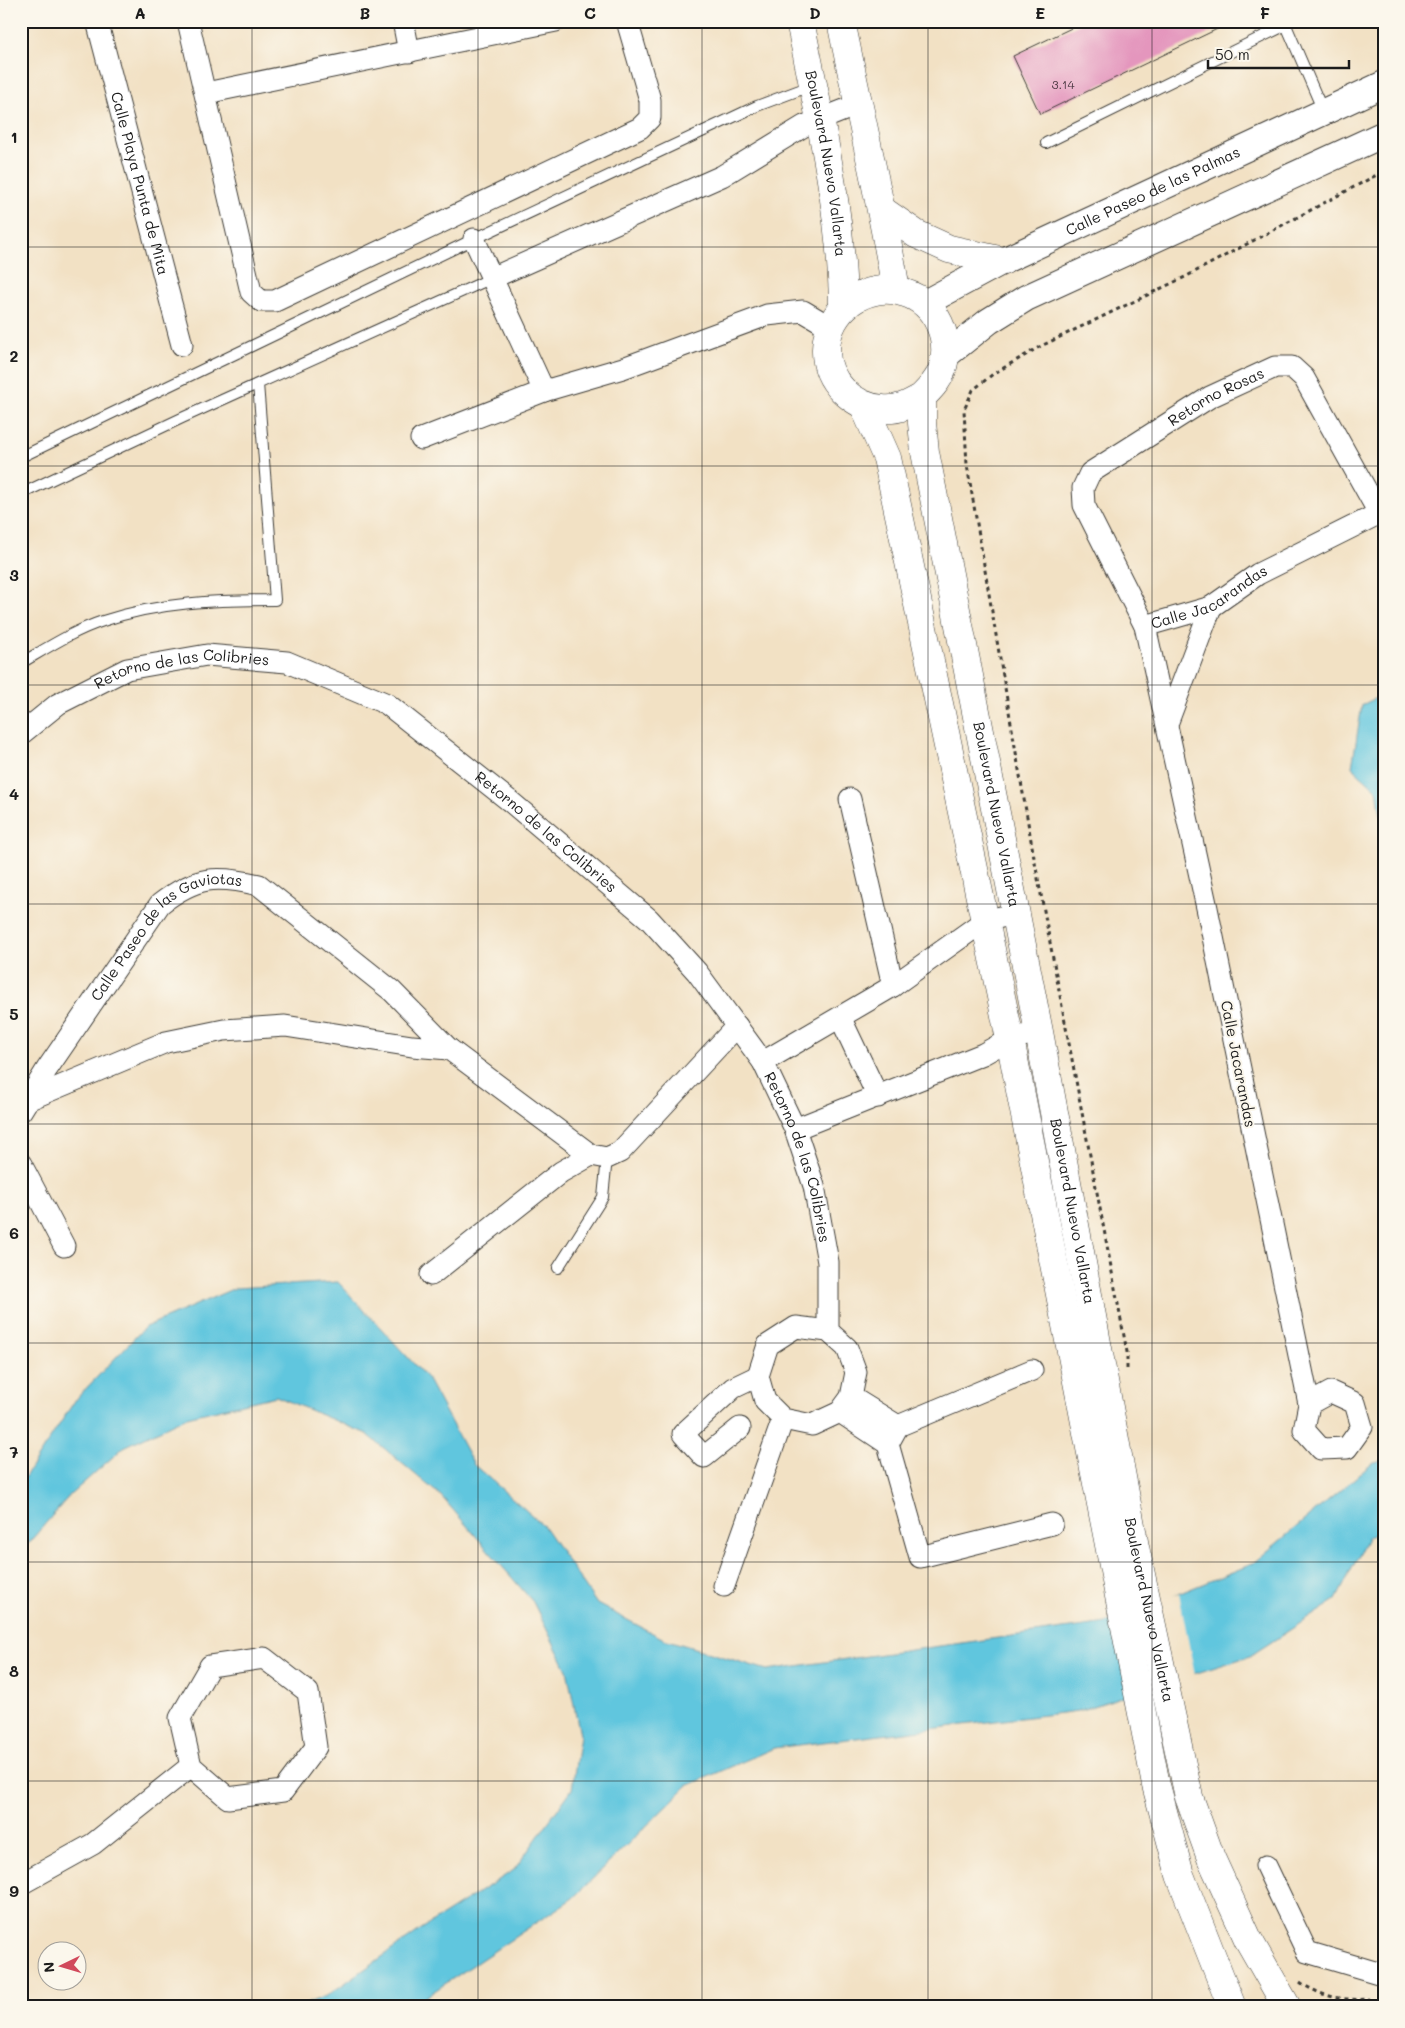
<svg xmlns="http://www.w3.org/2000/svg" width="1405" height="2028" font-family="Mali,sans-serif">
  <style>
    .water { fill: #61c6de; stroke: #3e717d }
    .pier { fill: #f2e1c4 }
    .building { fill: #e496bd }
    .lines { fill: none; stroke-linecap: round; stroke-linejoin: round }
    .service-casing { stroke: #3c3a35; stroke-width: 12 }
    .minor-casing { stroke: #3c3a35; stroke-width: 23 }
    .tertiary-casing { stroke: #3c3a35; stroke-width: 28 }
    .secondary-casing { stroke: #3c3a35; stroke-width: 29 }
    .path { stroke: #3c3a35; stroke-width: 3; stroke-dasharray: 4 4; stroke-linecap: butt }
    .service { stroke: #fff; stroke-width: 10 }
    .minor { stroke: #fff; stroke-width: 21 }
    .tertiary { stroke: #fff; stroke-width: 26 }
    .secondary { stroke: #fff; stroke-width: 28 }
    .grid { fill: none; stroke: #1c1c1c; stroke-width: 1; stroke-opacity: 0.55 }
    .labels { text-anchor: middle; stroke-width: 4; stroke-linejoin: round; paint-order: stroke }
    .number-label { font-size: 12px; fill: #4e3a44 }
    .street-label { font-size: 15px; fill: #1c1c1c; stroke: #fbf7ec }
    .neatline { fill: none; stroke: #1c1c1c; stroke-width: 2 }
    .grid-label { font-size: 16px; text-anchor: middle; font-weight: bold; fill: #1c1c1c }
  </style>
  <rect width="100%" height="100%" fill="#fbf7ec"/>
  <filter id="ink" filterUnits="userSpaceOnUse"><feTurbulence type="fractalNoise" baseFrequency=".02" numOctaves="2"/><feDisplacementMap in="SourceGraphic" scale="10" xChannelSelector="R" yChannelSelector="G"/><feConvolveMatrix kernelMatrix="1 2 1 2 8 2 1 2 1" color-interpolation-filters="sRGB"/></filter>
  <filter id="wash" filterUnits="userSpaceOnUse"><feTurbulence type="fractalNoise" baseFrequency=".0096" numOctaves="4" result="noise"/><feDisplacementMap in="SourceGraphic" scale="20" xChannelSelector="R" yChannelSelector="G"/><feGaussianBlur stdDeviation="1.12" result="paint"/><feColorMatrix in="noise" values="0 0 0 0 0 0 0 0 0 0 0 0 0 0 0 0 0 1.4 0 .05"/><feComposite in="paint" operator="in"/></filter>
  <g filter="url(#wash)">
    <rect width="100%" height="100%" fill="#f2e1c4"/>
    <!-- water -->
    <path class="water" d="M1384 694V835L1377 790 1352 767 1362 705Z
      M338 1282 427 1378 474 1465 543 1525 597 1604 664 1639 767 1670 1106 1623 1252 1564 1374 1462 1384 1460V1530L1368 1537 1336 1600 1250 1656 1078 1711 774 1748 687 1786 573 1898 418 2002 409 2007H299L328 1995 423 1928 514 1870 572 1789 580 1735 567 1670 533 1602 441 1496 367 1434 276 1396 187 1417 124 1447 70 1495 21 1552V1483L76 1399 145 1327 235 1288Z"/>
    <!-- pier -->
    <path class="pier" d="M1179 1594 1195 1676 1149 1691 1133 1609 1163 1597Z"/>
    <g id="blocks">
      <!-- building -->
      <path class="building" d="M1086 21H1234L1040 114 1013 56Z"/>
    </g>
  </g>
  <g filter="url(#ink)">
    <use href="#blocks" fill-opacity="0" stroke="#3c3a35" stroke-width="1"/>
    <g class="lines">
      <!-- service casing -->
      <g class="service-casing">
        <path id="service" d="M1046 143 1286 25 1323 111
          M21 457 474 239 757 106 813 85
          M21 494 182 418 492 278
          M21 663C47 648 75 630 103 621 159 602 217 600 275 600L258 384
          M558 1268 603 1197 607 1158"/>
      </g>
      <!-- minor casing -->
      <g class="minor-casing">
        <g id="minor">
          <path id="s1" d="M97 21 182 345"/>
          <path d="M188 21 251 292 261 301H275L640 128 650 118V100L627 21"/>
          <path d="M403 21 409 52"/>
          <path d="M206 93 556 21"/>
          <path d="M474 239 544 391"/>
          <path d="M492 278 722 176 804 126 857 105"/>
          <path d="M421 439 544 391 623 368 767 315 803 311 830 327"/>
          <path id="s2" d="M1145 626 1211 607 1258 574 1384 511"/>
          <path d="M1167 724 1211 607"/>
          <path id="s3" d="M21 734 58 704 127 669 207 655 287 662 387 704 511 802 649 919 697 972 763 1062 795 1129 814 1186 828 1262V1331L847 1348 856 1372 851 1397 840 1412 812 1425 783 1419 765 1401 758 1376 768 1345 796 1327 828 1331"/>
          <path d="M850 799 893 986"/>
          <path d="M841 1019 878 1097"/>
          <path d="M763 1062 893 986 984 921 1014 914"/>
          <path d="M30 1099 166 1042 224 1030 285 1026 412 1046 449 1049"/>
          <path id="s4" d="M21 1111 47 1069 160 904C196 876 216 875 259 885L392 991 449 1049 591 1155 607 1158 620 1152 737 1026"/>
          <path d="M795 1129 983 1054 1010 1039 1039 1032"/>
          <path d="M21 1164 64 1246"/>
          <path d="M431 1275 561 1172 591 1155"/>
          <path d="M851 1397 898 1426"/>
          <path id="s5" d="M1309 1404 1331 1392 1355 1403 1362 1427 1347 1448 1321 1449 1304 1430 1309 1404 1207 908 1145 626 1084 505 1083 488 1090 473 1210 397 1275 367H1292L1304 378 1379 513"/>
          <path d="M840 1412 888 1444 920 1557 1052 1524"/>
          <path d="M740 1428 704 1457 683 1434 733 1388 758 1376"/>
          <path d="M888 1444 898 1426 1032 1370"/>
          <path d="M724 1586 783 1419"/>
          <path d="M264 1658 308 1692 316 1747 283 1791 228 1798 191 1766 180 1718 210 1666Z"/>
          <path d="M1266 1866 1307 1952 1378 1973 1384 1970"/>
          <path d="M21 1884 93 1844 191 1766"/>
        </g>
      </g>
      <!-- tertiary casing -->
      <g class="tertiary-casing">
        <g id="tertiary">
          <path id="s6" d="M925 303 1003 261 1384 84"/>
          <path d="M945 356 989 321 1026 298 1384 134"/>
        </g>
      </g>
      <!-- secondary casing -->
      <g class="secondary-casing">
        <g id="secondary">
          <path id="s7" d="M800 21C819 116 842 210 843 307"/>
          <path d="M841 21C859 111 881 200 896 290"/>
          <path d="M883 211 916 234 949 249 1003 261"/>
          <path id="s8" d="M922 397C910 404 897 411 883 409 853 407 825 381 826 349 827 309 867 280 905 293 937 303 952 339 942 370 938 381 930 389 922 397V423L925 452 1039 1032 1135 1547 1189 1797 1211 1858 1248 1939 1287 2007"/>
          <path d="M864 406 887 458 1010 1039 1156 1785 1180 1875 1232 2007"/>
        </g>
      </g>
      <!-- path -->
      <path class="path" d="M1127 1369V1352L1033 852 967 465 964 410 973 390 993 374 1041 346 1187 276 1384 171
        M1300 1982C1320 1997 1346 2001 1369 1999L1372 2007"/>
      <!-- service -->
      <use href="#service" class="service"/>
      <!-- minor -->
      <use href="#minor" class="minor"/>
      <!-- tertiary -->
      <use href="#tertiary" class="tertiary"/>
      <!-- secondary -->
      <use href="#secondary" class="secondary"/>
    </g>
  </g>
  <!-- grid -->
  <path class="grid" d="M252 21V2007M478 21V2007M702 21V2007M928 21V2007M1152 21V2007M21 247H1384M21 466H1384M21 685H1384M21 904H1384M21 1124H1384M21 1343H1384M21 1562H1384M21 1781H1384"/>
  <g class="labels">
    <!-- number labels -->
    <g class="number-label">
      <text x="1063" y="89">3.14</text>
    </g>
    <!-- street labels -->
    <g class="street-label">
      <text dy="5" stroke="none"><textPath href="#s7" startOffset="145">Boulevard Nuevo Vallarta</textPath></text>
      <text dy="5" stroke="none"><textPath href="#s1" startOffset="168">Calle Playa Punta de Mita</textPath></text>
      <text dy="5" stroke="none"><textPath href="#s6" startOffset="254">Calle Paseo de las Palmas</textPath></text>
      <text dy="5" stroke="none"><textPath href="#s5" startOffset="1292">Retorno Rosas</textPath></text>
      <text dy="5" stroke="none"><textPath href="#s2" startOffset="71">Calle Jacarandas</textPath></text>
      <text dy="5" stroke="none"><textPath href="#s3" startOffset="179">Retorno de las Colibries</textPath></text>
      <text dy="5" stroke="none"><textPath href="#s8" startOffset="798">Boulevard Nuevo Vallarta</textPath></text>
      <text dy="5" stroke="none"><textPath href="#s3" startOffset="599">Retorno de las Colibries</textPath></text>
      <text dy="5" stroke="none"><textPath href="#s4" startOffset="236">Calle Paseo de las Gaviotas</textPath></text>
      <text transform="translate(1238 1064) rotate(79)" y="5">Calle Jacarandas</text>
      <text dy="5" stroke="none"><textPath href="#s3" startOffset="1019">Retorno de las Colibries</textPath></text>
      <text dy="5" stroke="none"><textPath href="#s8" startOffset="1202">Boulevard Nuevo Vallarta</textPath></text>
      <text dy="5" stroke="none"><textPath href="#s8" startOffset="1608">Boulevard Nuevo Vallarta</textPath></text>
    </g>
  </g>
  <!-- margin -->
  <rect width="1405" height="2028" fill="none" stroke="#fbf7ec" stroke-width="55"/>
  <!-- north arrow -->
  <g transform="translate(62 1966) rotate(265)"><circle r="24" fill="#fbf7ec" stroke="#a29f99"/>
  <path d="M0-4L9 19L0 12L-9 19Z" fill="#d1495b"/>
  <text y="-8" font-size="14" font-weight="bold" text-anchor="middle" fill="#1c1c1c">N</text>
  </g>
  <!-- scale -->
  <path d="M1208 60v8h141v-8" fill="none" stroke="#1c1c1c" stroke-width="2.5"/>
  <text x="1215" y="60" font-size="15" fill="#1c1c1c" stroke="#fbf7ec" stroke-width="4" paint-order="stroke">50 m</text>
  <rect x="28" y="28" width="1350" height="1972" class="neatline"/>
  <g class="grid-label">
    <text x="140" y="19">A</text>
    <text x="365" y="19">B</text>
    <text x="590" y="19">C</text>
    <text x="815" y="19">D</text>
    <text x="1040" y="19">E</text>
    <text x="1265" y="19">F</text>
    <text x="14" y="143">1</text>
    <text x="14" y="362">2</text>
    <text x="14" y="581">3</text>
    <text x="14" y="800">4</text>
    <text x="14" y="1020">5</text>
    <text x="14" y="1239">6</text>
    <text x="14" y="1458">7</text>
    <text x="14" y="1677">8</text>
    <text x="14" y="1897">9</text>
  </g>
</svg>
